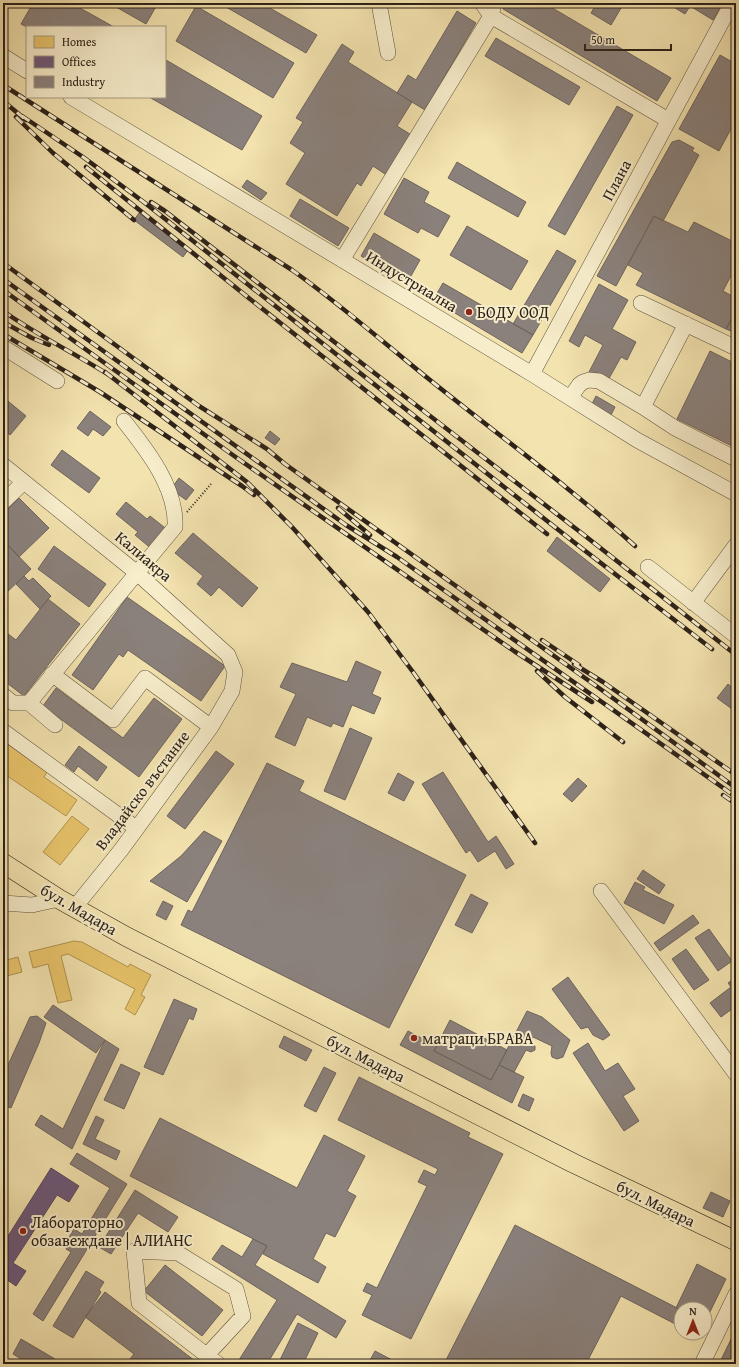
<svg xmlns="http://www.w3.org/2000/svg" width="739" height="1367" font-family="'Gentium Book Plus',serif">
  <style>
    .homes { fill: #e9c46a; stroke: #b09351 }
    .offices { fill: #6d597a; stroke: #5a485d }
    .industry { fill: #8a817c; stroke: #6e645e }
    .lines { fill: none; stroke-linecap: round; stroke-linejoin: round }
    .minor-casing { stroke: #5e523e; stroke-width: 16 }
    .major-casing { stroke: #2c2118; stroke-width: 20 }
    .path { stroke: #2c2118; stroke-width: 2; stroke-dasharray: 1 2; stroke-linecap: butt }
    .minor { stroke: #f7edcb; stroke-width: 15 }
    .major { stroke: #f3e3af; stroke-width: 19 }
    .rail-casing { stroke: #2c2118; stroke-width: 4.5 }
    .rail { stroke: #f7edcb; stroke-width: 3; stroke-dasharray: 9; stroke-linecap: butt }
    .poi-dot { fill: #8f2418; stroke: #f7edcb; stroke-width: 1.5 }
    .labels { text-anchor: middle; stroke-width: 4; stroke-linejoin: round; paint-order: stroke }
    .street-label { font-size: 16px; fill: #2c2118; stroke: #f7edcb }
    .poi-label { font-size: 16px; fill: #2c2118; stroke: #f7edcb; text-anchor: start }
  </style>
  <rect width="100%" height="100%" fill="#f3e3af"/>
  <filter id="stains"><feTurbulence type="fractalNoise" baseFrequency=".005" numOctaves="4"/><feColorMatrix values="0 0 0 0 .2 0 0 0 0 .09 0 0 0 0 .02 0 0 0 .5 -.17"/></filter>
  <radialGradient id="worn" r=".72"><stop offset=".6" stop-color="#630" stop-opacity="0"/><stop offset="1" stop-color="#630" stop-opacity=".3"/></radialGradient>
  <!-- homes -->
  <path class="homes" d="M3 741 47 772 44 777 77 800 66 816 3 773Z
    M72 816 89 829 60 865 43 852Z
    M74 941 82 942 128 967 130 964 151 975 141 995 145 997 135 1015 125 1009 135 989 68 954 61 956 72 1000 58 1003 48 964 33 968 29 952Z
    M18 957 22 972 3 977V961Z"/>
  <!-- offices -->
  <path class="offices" d="M51 1168 79 1186 69 1202 57 1195 13 1263 26 1271 16 1286 3 1277V1244Z"/>
  <!-- industry -->
  <path class="industry" d="M33 3H71L114 27H27L21 24Z
    M109 3H158L146 24Z
    M219 3H261L317 35 306 53Z
    M507 3H544L671 78 657 101 503 9Z
    M597 3H624L611 25 591 13Z
    M674 3H723L713 20 690 6 685 14 672 6Z
    M196 6 294 63 273 98 176 41Z
    M457 11 476 23 425 110 397 93 408 75 416 80Z
    M496 38 580 87 569 105 485 56Z
    M342 44 354 52 348 62 412 102 397 126 413 136 388 176 373 166 361 186 357 183 337 216 286 184 305 153 290 143 303 122 296 118Z
    M720 55 736 64V120L719 151 679 129Z
    M166 60 262 116 242 150 149 97H165Z
    M617 106 633 115 565 235 548 226Z
    M679 140 694 148 692 151 699 155 663 221 654 216 616 286 597 276 672 142Z
    M457 162 526 202 518 217 448 178Z
    M404 178 429 192 424 202 450 216 438 237 421 228 418 233 384 214Z
    M247 180 267 193 261 200 242 187Z
    M300 199 349 228 338 246 290 216Z
    M139 213 188 250 183 257 134 220Z
    M654 216 688 232 694 222 736 243V266L723 291 736 298V309L726 329 636 285 643 273 628 265Z
    M467 226 528 261 511 290 450 255Z
    M374 233 420 260 407 283 361 256Z
    M557 250 576 261 533 335 513 324Z
    M443 283 533 335 522 353 433 300Z
    M599 284 628 300 612 329 636 342 627 360 621 357 607 382 589 372 603 345 585 335 579 347 569 341Z
    M735 312H736V333L726 329Z
    M710 351 736 364V448L677 419Z
    M596 396 615 407 611 415 592 404Z
    M3 397 26 416 10 435 3 429Z
    M90 411 111 427 103 436 93 429 88 436 77 428Z
    M270 431 280 439 275 445 265 438Z
    M62 450 100 478 89 493 51 465Z
    M179 478 194 490 186 500 171 489Z
    M19 498 49 528 19 557 3 540V514Z
    M126 502 147 519 150 516 169 531 153 550 135 535 138 532 116 514Z
    M193 533 258 588 242 607 219 587 211 596 197 584 203 576 175 553Z
    M557 537 610 579 600 592 547 551Z
    M3 540 31 569 3 596Z
    M54 546 106 584 89 607 38 569Z
    M24 576 29 581 33 578 51 596 40 609 16 584Z
    M127 597 225 666 201 701 128 650 123 657 119 654 93 690 72 675Z
    M48 599 80 624 24 696 3 680V630L16 640Z
    M356 661 381 672 372 694 381 698 374 714 352 705 343 727 333 723 331 727 307 717 295 746 275 737 296 694 280 687 292 663 347 682Z
    M728 684 736 691V712L717 698Z
    M56 688 123 738 154 698 182 719 139 777 43 706Z
    M350 728 372 738 345 800 324 791Z
    M79 746 107 767 97 781 78 766 74 772 65 765Z
    M216 751 234 764 185 829 167 816Z
    M267 763 304 781 299 791 466 875 389 1028 181 925 188 910 192 912Z
    M443 772 488 842 496 836 514 864 506 869 495 851 478 862 470 850 466 853 422 784Z
    M398 773 414 782 404 801 388 793Z
    M578 778 587 786 572 802 563 794Z
    M204 831 222 841 187 902 150 881 181 856Z
    M643 870 665 885 659 894 637 879Z
    M635 882 645 887 643 890 674 905 664 924 624 903Z
    M471 894 488 903 472 933 455 925Z
    M163 901 173 906 166 920 156 915Z
    M693 915 699 923 660 951 654 943Z
    M709 929 732 961 718 971 695 938Z
    M686 949 709 980 694 990 672 959Z
    M568 977 610 1035 603 1040 593 1035 588 1027 581 1029 552 989Z
    M736 977V1006L721 1017 710 1003 731 987 728 983Z
    M174 999 197 1009 193 1020 189 1018 163 1075 144 1067Z
    M53 1005 105 1040 96 1053 44 1017Z
    M527 1011 542 1017 570 1040 563 1057 557 1059 552 1057 551 1053 552 1046 533 1037 530 1043 535 1046V1050L531 1052 526 1050 514 1072 499 1065Z
    M37 1016 46 1023 39 1043 11 1108 3 1105V1076L30 1017Z
    M450 1020 507 1050 491 1080 434 1051Z
    M408 1031 437 1046 434 1051 491 1080 499 1065 524 1077 512 1103 400 1045Z
    M284 1036 312 1050 306 1061 279 1047Z
    M105 1040 119 1049 72 1149 35 1125 41 1115 63 1129Z
    M588 1043 605 1071 618 1063 635 1089 623 1096 639 1121 624 1131 573 1053Z
    M121 1064 140 1073 124 1109 104 1100Z
    M324 1067 336 1073 316 1112 304 1106Z
    M359 1077 470 1133 468 1137 503 1154 411 1339 362 1315 372 1295 363 1291 367 1283 377 1288 427 1186 418 1182 424 1170 435 1175 438 1169 338 1120Z
    M523 1094 534 1099 529 1111 518 1106Z
    M96 1116 104 1120 95 1139 120 1151 116 1160 83 1144Z
    M160 1118 297 1188 324 1135 365 1156 347 1191 356 1196 335 1237 326 1233 313 1259 326 1267 318 1283 263 1254 267 1246 130 1176Z
    M77 1153 127 1184 43 1321 33 1314 71 1252 66 1249 71 1241 68 1239 74 1229 82 1234 110 1188 70 1164Z
    M135 1190 178 1217 168 1232 138 1213 111 1254 99 1247Z
    M711 1192 730 1201 723 1217 703 1208Z
    M515 1225 681 1310V1327L621 1296 586 1364H444Z
    M253 1239 267 1246 255 1265 346 1321 336 1338 297 1314 267 1364H245L239 1360 277 1300 212 1259 222 1245 242 1257Z
    M697 1264 726 1279 705 1322V1309H681V1310L676 1308Z
    M165 1265 223 1310 202 1336 144 1291Z
    M86 1271 104 1282 99 1290 101 1292 73 1338 53 1326Z
    M105 1292 199 1364H126L134 1354 85 1317Z
    M298 1323 318 1333 303 1364H278Z
    M736 1329V1364H719Z
    M21 1339 55 1359 52 1364H29L13 1354Z
    M375 1351 394 1361 393 1364H368Z"/>
  <g class="lines">
    <!-- minor casing -->
    <g class="minor-casing">
      <path id="minor" d="M379 3 388 53
        M482 3 491 16 668 120
        M3 56 27 71
        M71 97 532 374 637 440 736 494
        M342 260 491 16 494 3
        M641 303 736 348
        M3 347 57 381
        M532 374 732 3
        M570 398 579 385 583 382 589 380 599 381 643 407 675 428 736 459
        M643 407 686 324
        M3 465 137 573 228 655 235 672 232 691 211 727 121 850 75 907
        M3 502 24 482
        M648 567 736 636
        M693 603 736 545
        M52 674 113 720 145 678 211 727
        M3 695 13 703H29L55 725
        M29 703 175 527C177 488 147 450 124 421
        M3 731 136 828
        M601 891 736 1074
        M3 903 32 905 59 899
        M207 1355 243 1316 236 1289 178 1253 134 1251 139 1303 218 1364
        M702 1364 736 1294"/>
    </g>
    <!-- major casing -->
    <g class="major-casing">
      <path id="major" d="M3 863 59 899 127 937 573 1163 736 1241"/>
    </g>
    <!-- path -->
    <path class="path" d="M187 512 211 484"/>
    <!-- minor -->
    <use href="#minor" class="minor"/>
    <!-- major -->
    <use href="#major" class="major"/>
    <!-- rail casing -->
    <g class="rail-casing">
      <path id="rail" d="M3 85 292 270C340 304 384 343 430 380 498 435 570 487 635 546
        M3 101 26 120
        M22 116 83 157 145 203 575 543 712 649
        M16 117 53 153 134 220
        M86 167 250 299 547 534
        M151 202 165 211 584 535 736 655
        M3 263 199 406 267 449 285 464 599 688 736 788
        M3 279 346 525 397 557 736 797
        M3 290 237 458 514 651 592 702
        M3 311C37 335 74 353 109 375
        M3 322 32 338 49 345
        M3 334 100 392 242 486 254 495
        M105 372 247 482 292 527 368 612 413 672 535 843
        M338 508 370 535
        M542 640 579 665
        M574 664 603 682 736 775
        M537 671 565 697 623 742
        M723 795 736 804"/>
    </g>
    <!-- rail -->
    <use href="#rail" class="rail"/>
  </g>
  <!-- markers -->
  <g class="poi-dot">
    <circle cx="469" cy="312" r="4"/>
    <circle cx="414" cy="1038" r="4"/>
    <circle cx="23" cy="1231" r="4"/>
  </g>
  <g class="labels">
    <!-- street labels -->
    <g class="street-label">
      <text transform="translate(616 180) rotate(-62)" y="6">Плана</text>
      <text transform="translate(412 281) rotate(31)" y="6">Индустриална</text>
      <text transform="translate(144 556) rotate(40)" y="6">Калиакра</text>
      <text transform="translate(142 790) rotate(-53)" y="6">Владайско въстание</text>
      <text transform="translate(79 909) rotate(30)" y="6">бул. Мадара</text>
      <text transform="translate(366 1058) rotate(27)" y="6">бул. Мадара</text>
      <text transform="translate(656 1203) rotate(26)" y="6">бул. Мадара</text>
    </g>
    <!-- poi labels -->
    <g class="poi-label">
      <text x="477" y="318">БОДУ ООД</text>
      <text x="422" y="1044">матраци БРАВА</text>
      <text x="31" y="1228">Лабораторно<tspan x="31" dy="18">обзавеждане | АЛИАНС</tspan></text>
    </g>
  </g>
  <!-- margin -->
  <rect width="739" height="1367" fill="none" stroke="#f3e3af" stroke-width="16"/>
  <rect x="4" y="4" width="731" height="1359" fill="none" stroke="#2c2118" stroke-width="2"/>
  <rect x="8" y="8" width="723" height="1351" fill="none" stroke="#2c2118"/>
  <!-- legend -->
  <rect x="26" y="26" width="140" height="72" fill="#f7edcb" stroke="#a69b83"/>
  <rect x="34" y="36" width="20" height="12" fill="#e9c46a" stroke="#a69b83"/>
  <text x="62" y="46" font-size="12" fill="#2c2118">Homes</text>
  <rect x="34" y="56" width="20" height="12" fill="#6d597a" stroke="#a69b83"/>
  <text x="62" y="66" font-size="12" fill="#2c2118">Offices</text>
  <rect x="34" y="76" width="20" height="12" fill="#8a817c" stroke="#a69b83"/>
  <text x="62" y="86" font-size="12" fill="#2c2118">Industry</text>
  <!-- north arrow -->
  <g transform="translate(693 1321)"><circle r="19" fill="#f7edcb" stroke="#a69b83"/>
  <path d="M0-3L7 15L0 10L-7 15Z" fill="#8f2418"/>
  <text y="-6" font-size="11" font-weight="bold" text-anchor="middle" fill="#2c2118">N</text>
  </g>
  <!-- scale -->
  <path d="M585 44v6h86v-6" fill="none" stroke="#2c2118" stroke-width="2"/>
  <text x="591" y="44" font-size="12" fill="#2c2118" stroke="#f7edcb" stroke-width="3" paint-order="stroke">50 m</text>
  <rect width="100%" height="100%" filter="url(#stains)"/>
  <rect width="100%" height="100%" fill="url(#worn)"/>
</svg>
